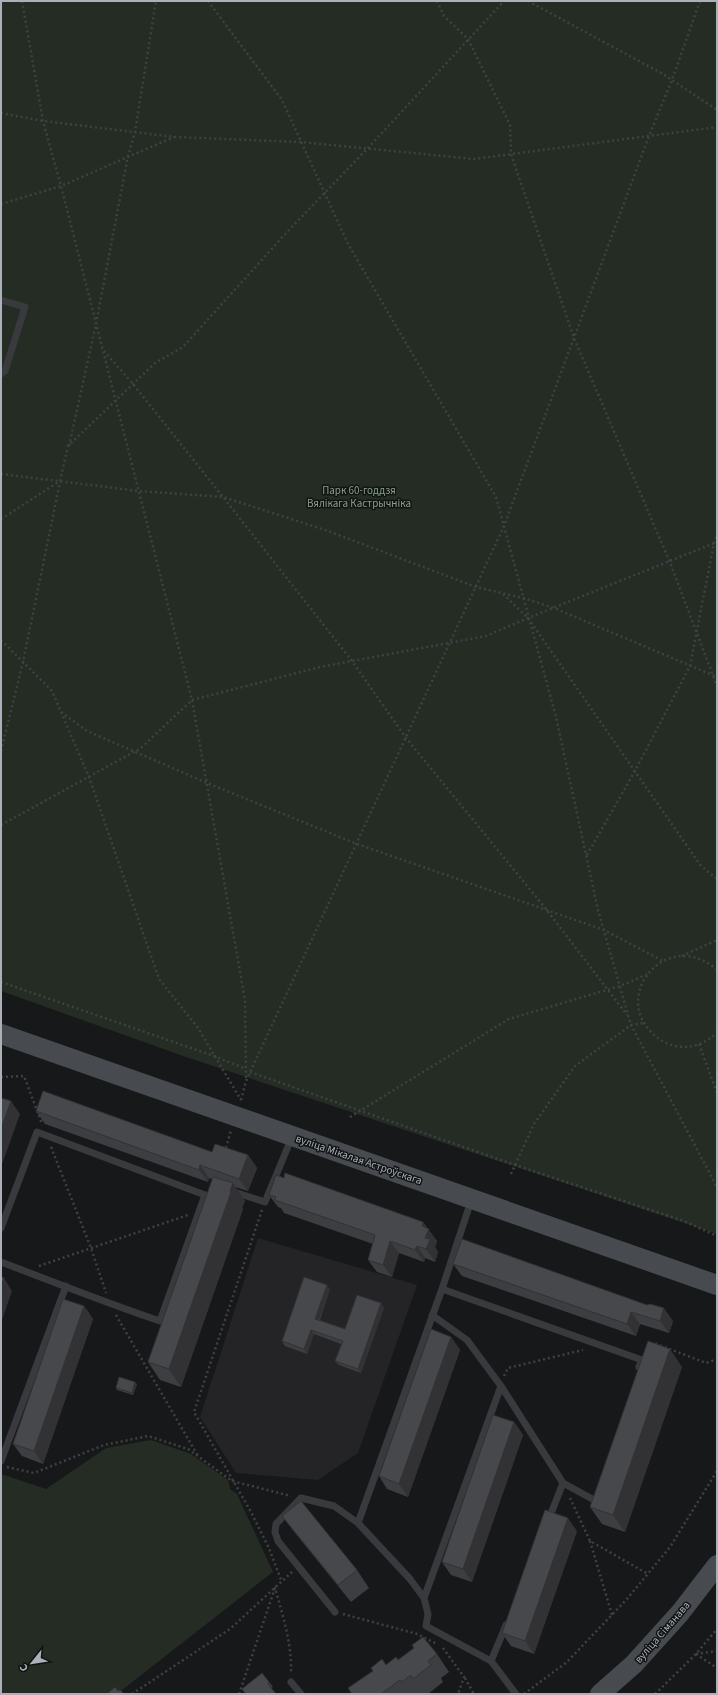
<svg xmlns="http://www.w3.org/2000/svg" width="718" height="1695" font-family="'Source Sans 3',sans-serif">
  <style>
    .built { fill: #242426 }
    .green { fill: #242c24 }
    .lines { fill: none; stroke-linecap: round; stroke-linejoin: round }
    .path { stroke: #3f4145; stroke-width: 2.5; stroke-dasharray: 2 3; stroke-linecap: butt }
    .service { stroke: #393a3e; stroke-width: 7 }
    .secondary { stroke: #474a4e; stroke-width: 20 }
    .wall { fill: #3d3e41 }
    .shaded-wall { fill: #323235 }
    .building { fill: #47484c; stroke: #323235 }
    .labels { text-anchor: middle; stroke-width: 3; stroke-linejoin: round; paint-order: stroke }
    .park-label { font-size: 11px; fill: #87a184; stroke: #121314 }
    .street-label { font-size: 11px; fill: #abb1b8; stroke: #121314 }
  </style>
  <rect width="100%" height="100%" fill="#171819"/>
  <!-- built -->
  <path class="built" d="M258 1238 417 1285 358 1453 318 1480 236 1473 200 1417Z"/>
  <!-- green -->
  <path class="green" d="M1 1H717V1234L183 1056 1 991Z
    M151 1440 191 1454 228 1480 230 1489 237 1494 273 1572 117 1694H1V1474L46 1489 106 1448Z"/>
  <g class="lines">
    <!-- path -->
    <path class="path" d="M22 1 43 121 61 186 192 700 245 1000 246 1079
      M208 1 282 100 348 244 496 497 556 717 598 910 631 1025 644 1023
      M437 1 444 16 468 39 510 125 511 154 574 338 669 560 717 686
      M528 1 663 74 717 110
      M1 113 43 121 175 137 301 142 474 159 717 127
      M1 204 61 186 174 137
      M104 351 133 384 223 497 352 661 406 738 546 909 627 1015
      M69 446 96 324 128 156 135 132 156 1
      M1 474 139 491 223 497 328 531 476 587 523 598 554 608 717 677
      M1 519 60 481 68 446 155 363 183 347 288 231 368 148 504 1
      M503 594 528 618 701 866 717 879
      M1 640 52 691 89 777 159 979 198 1028 241 1100
      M61 712 87 731 207 783 357 844 604 930 663 961
      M1 751 23 662 60 482
      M1 825 141 748 192 700 320 667 486 636 528 618 717 542
      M587 855 635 771 690 666 714 543 717 535
      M682 956 717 940
      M717 970C669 927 611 993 652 1033 658 1039 666 1044 675 1046 691 1049 706 1044 717 1032
      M1 982 214 1056 246 1069
      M699 1044 717 1093
      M250 1072 515 1165 684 1221 717 1236
      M1 1077 24 1076 42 1124
      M241 1100 246 1081 504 526 649 136 672 80 700 1
      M350 1117 509 1019 620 986 648 974
      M51 1147 91 1248 106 1293
      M226 1148 231 1130
      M511 1174 534 1124 575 1066 631 1025 717 1187
      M262 1210 194 1412 251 1512 268 1546 282 1582
      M39 1266 188 1215
      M116 1315 198 1456
      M652 1346 654 1343 706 1363 717 1359
      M504 1376 508 1368 583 1350
      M7 1467 34 1473 104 1445 148 1436 188 1449 232 1481 291 1496
      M570 1498 590 1541 648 1574
      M590 1541 612 1615
      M343 1614 417 1634 437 1644
      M443 1648 464 1677 458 1694
      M696 1654 717 1668
      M696 1654 717 1651
      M465 1678 474 1694
      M132 1694 230 1629 292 1572
      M239 1694 275 1588C283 1616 292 1644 291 1673
      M524 1694 567 1662 627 1599 670 1547 717 1471
      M655 1694 696 1654 717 1629"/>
    <!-- service -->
    <path class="service" d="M1 300 25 307 5 371 1 374
      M231 1191 265 1202 292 1137
      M1 1228 37 1132 205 1195 160 1321C106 1303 54 1282 1 1262
      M442 1289 642 1360 639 1367
      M501 1386 563 1483 548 1521
      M1 1461 66 1286
      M563 1483 596 1501 597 1497
      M358 1523 442 1289 471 1201
      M424 1598 501 1386 467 1340 432 1315
      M335 1612 278 1541 275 1532 276 1524 301 1498 334 1506 358 1523 410 1579 424 1598 428 1614 426 1626 491 1661 516 1694
      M491 1661 506 1625
      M291 1682 301 1694"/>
    <!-- secondary -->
    <path class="secondary" d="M1 1034 717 1285
      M600 1694 634 1664 680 1613 717 1565"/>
  </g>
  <!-- wall -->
  <path class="wall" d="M36 1111 212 1152 248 1155 257 1168 248 1191 235 1187 245 1201 242 1208 243 1209 181 1387 160 1380 148 1362 212 1179 209 1178 208 1182 45 1124Z
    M284 1178 423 1222 437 1241 435 1247 438 1252 435 1262 425 1258 424 1262 399 1253 392 1277 377 1272 368 1260 373 1244 284 1213 281 1208 278 1207 269 1195Z
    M453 1264 647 1305 673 1321 669 1333 640 1324 636 1336 462 1276Z
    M330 1289 320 1320 345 1329 381 1303 384 1308 361 1373 339 1365 335 1361 341 1344 314 1334 307 1354 285 1346 282 1341Z
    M84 1306 93 1319 43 1464 22 1456 13 1444Z
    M451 1337 460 1350 408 1497 387 1489 379 1476Z
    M682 1367 625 1532 602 1524 590 1507Z
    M137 1384 133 1395 117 1390 116 1388Z
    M514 1422 523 1435 472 1582 451 1575 442 1562Z
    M282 1516 357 1570 369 1588 351 1602 295 1533Z
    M577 1531 534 1654 511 1646 502 1633Z
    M437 1654 449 1672 441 1678 443 1682 428 1694H424L423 1693 422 1694H352L386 1665Z
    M269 1682 273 1687 271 1688 276 1694H246L242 1689Z"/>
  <!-- shaded-wall -->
  <path class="shaded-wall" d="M1 351 3 354 1 360Z
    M11 1101 20 1114 1 1167V1129Z
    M248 1155 257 1168 248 1191 239 1179Z
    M200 1165 209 1178 208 1182 199 1170Z
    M233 1183 245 1201 242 1208 243 1209 181 1387 169 1369Z
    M423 1222 437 1241 435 1247 438 1252 435 1262 426 1249 425 1238 422 1226Z
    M390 1241 399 1253 392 1277 383 1265Z
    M417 1246 425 1258 424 1262 415 1250Z
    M4 1278 12 1291 1 1323V1286Z
    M327 1285 330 1289 318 1323 315 1319Z
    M381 1303 384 1308 361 1373 358 1369Z
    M84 1306 93 1319 43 1464 34 1451Z
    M664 1308 673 1321 669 1333 660 1321Z
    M631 1312 640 1324 636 1336 627 1324Z
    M311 1330 314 1334 307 1354 304 1349Z
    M451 1337 460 1350 408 1497 399 1484Z
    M670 1349 682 1367 625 1532 613 1515Z
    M135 1382 137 1384 133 1395 132 1393Z
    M514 1422 523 1435 472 1582 463 1569Z
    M568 1518 577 1531 534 1654 525 1641Z"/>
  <!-- building -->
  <path class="building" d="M43 1091 212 1152 215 1144 248 1155 239 1179 200 1165 199 1170 36 1111Z
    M1 1098 11 1101 1 1129Z
    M285 1173 423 1222 422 1226 429 1229 425 1238 430 1239 426 1249 417 1246 415 1250 390 1241 383 1265 368 1260 375 1235 275 1200 276 1197 269 1195 276 1175 284 1178Z
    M213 1177 233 1183 230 1191 231 1192 169 1369 148 1362Z
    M462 1239 647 1305 650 1304 664 1308 660 1321 631 1312 627 1324 453 1264Z
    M1 1277 4 1278 1 1286Z
    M304 1277 327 1285 315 1319 345 1329 357 1295 381 1303 358 1369 335 1361 343 1341 311 1330 304 1349 282 1341Z
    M63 1299 84 1306 34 1451 13 1444Z
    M431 1329 451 1337 399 1484 379 1476Z
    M648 1341 670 1349 613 1515 590 1507Z
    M119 1377 135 1382 132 1393 116 1388Z
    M493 1415 514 1422 463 1569 442 1562Z
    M301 1501 357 1570 338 1585 282 1516Z
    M545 1510 568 1518 525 1641 502 1633Z
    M423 1637 437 1654 428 1661 431 1665 413 1679 411 1675 402 1682 400 1680 381 1694H352L348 1688 373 1671 371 1668 382 1659 386 1665 396 1657 398 1660 414 1648 412 1645Z
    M262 1673 269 1682 268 1684 276 1694H246L242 1689Z
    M115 1687 118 1691 120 1690 124 1694H107Z"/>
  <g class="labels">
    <!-- park labels -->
    <g class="park-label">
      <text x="359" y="494">Парк 60-годдзя<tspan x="359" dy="13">Вялікага Кастрычніка</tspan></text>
    </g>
    <!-- street labels -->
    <g class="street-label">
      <text transform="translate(359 1159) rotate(19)" y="4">вуліца Мікалая Астроўскага</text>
      <text transform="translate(662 1632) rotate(-49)" y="4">вуліца Сіманава</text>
    </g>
  </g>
  <!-- border -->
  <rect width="718" height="1695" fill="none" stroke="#abb1b8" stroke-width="4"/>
  <!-- north arrow -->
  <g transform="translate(32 1663) rotate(240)" stroke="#121314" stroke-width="3" paint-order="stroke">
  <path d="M0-3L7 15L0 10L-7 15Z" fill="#abb1b8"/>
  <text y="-6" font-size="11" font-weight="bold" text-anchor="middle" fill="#abb1b8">С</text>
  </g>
</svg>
